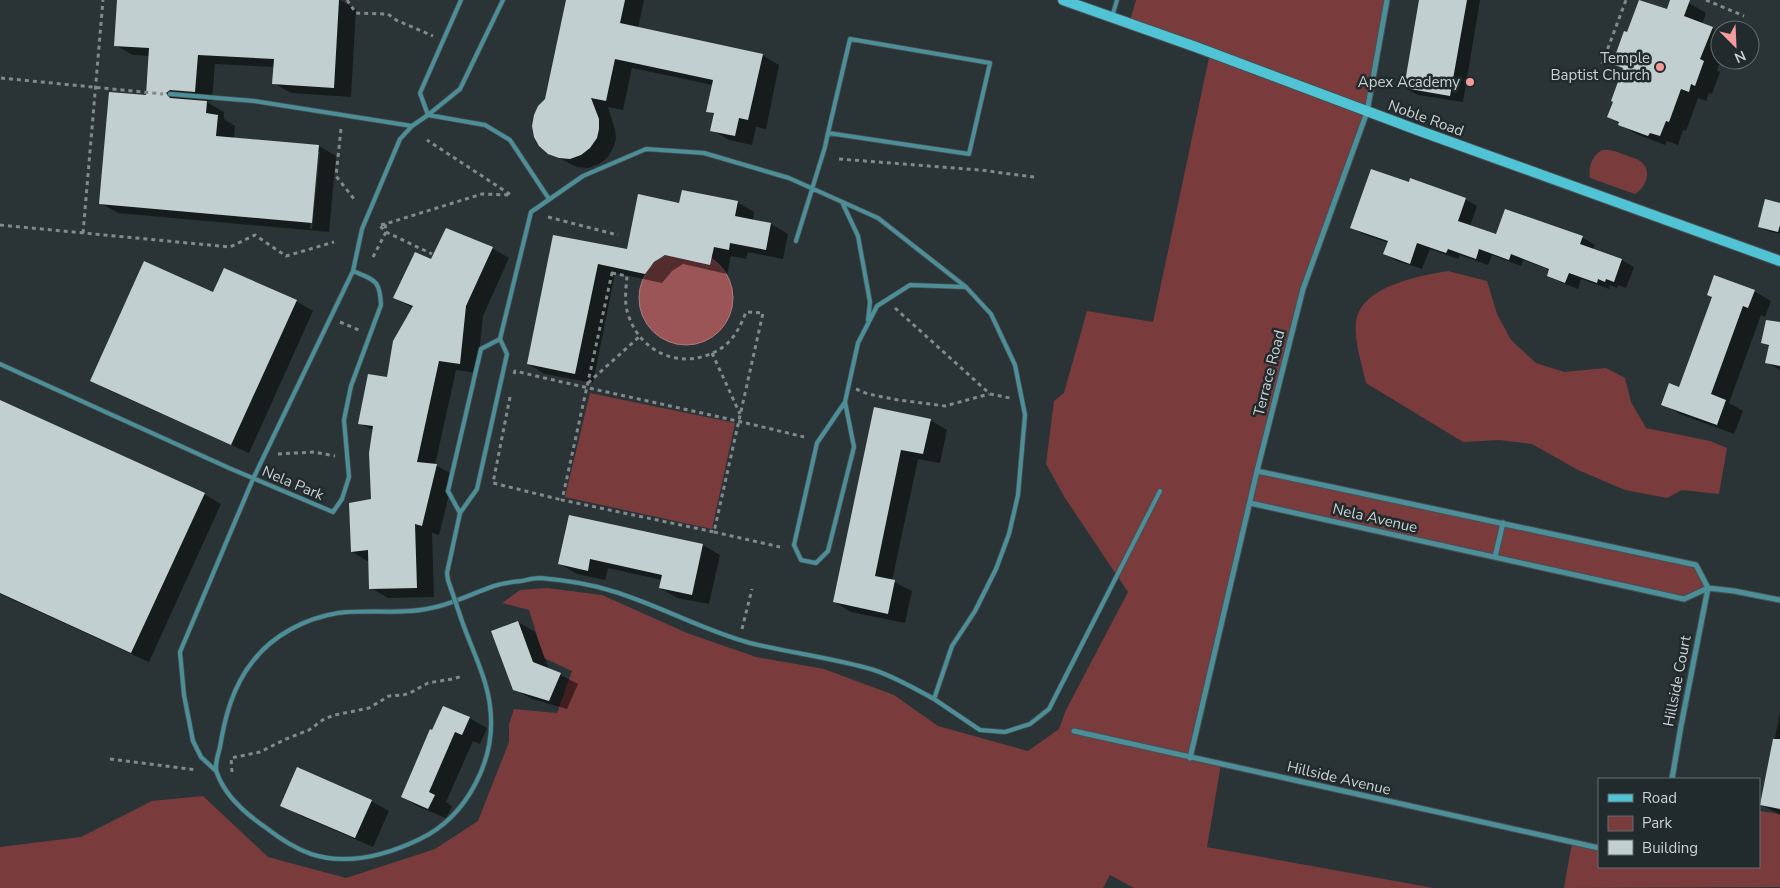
<svg xmlns="http://www.w3.org/2000/svg" width="1780" height="888" font-family="'Nunito Sans',sans-serif">
  <style>
    .green { fill: #7a3b3d }
    .water { fill: #9c5556; stroke: #aa7a7c }
    .shadow { fill: #0007; fill-rule: evenodd }
    .building { fill: #c2cfd1 }
    .lines { fill: none; stroke-linecap: round; stroke-linejoin: round }
    .lane-casing { stroke: #475052; stroke-width: 5.5 }
    .street-casing { stroke: #475052; stroke-width: 7 }
    .secondary-casing { stroke: #475052; stroke-width: 12 }
    .path { stroke: #81898b; stroke-width: 3; stroke-dasharray: 4 4; stroke-linecap: butt }
    .lane { stroke: #4c8f99; stroke-width: 4 }
    .street { stroke: #4c8f99; stroke-width: 5 }
    .secondary { stroke: #50c3d4; stroke-width: 10 }
    .lane-bridge-casing { stroke: #475052; stroke-width: 5.5; stroke-linecap: butt }
    .lane-bridge { stroke: #4c8f99; stroke-width: 4 }
    .poi-dot { fill: #f59b9b; stroke: #212a2c; stroke-width: 2 }
    .labels { text-anchor: middle; stroke-width: 5; stroke-linejoin: round; paint-order: stroke }
    .poi-label { font-size: 15px; fill: #ccd2d3; stroke: #212a2c; text-anchor: end }
    .street-label { font-size: 15px; fill: #ccd2d3; stroke: #212a2c }
  </style>
  <rect width="100%" height="100%" fill="#2a3436"/>
  <!-- green -->
  <path class="green" d="M1136 0H1387L1367 112 1303 289 1258 471 1696 565 1708 588 1684 599 1250 503 1190 757 1221 764 1207 847 1434 888H1134L1110 875 1103 888H0V847L81 837 152 801 203 796 268 857 346 878 435 849 478 821 509 742V724L514 709 557 713 572 671 544 658 529 610 502 603 520 590 547 588 602 595 687 633 756 657 824 669 894 695 938 726 1028 751 1059 729 1066 710 1128 592 1065 498 1046 464 1054 401 1064 393 1087 311 1153 322 1210 53 1129 24Z
    M1602 150C1610 149 1617 152 1625 155 1630 157 1635 158 1640 161 1653 170 1646 187 1635 194L1590 178C1588 167 1592 156 1602 150Z
    M1448 271 1487 281 1497 314 1511 340 1536 363 1564 372 1606 368 1625 378 1631 402 1646 428 1710 441 1727 448 1719 494 1682 490 1667 498 1625 490 1578 470 1532 444 1499 440 1463 442 1366 383C1362 365 1354 341 1356 322 1361 286 1419 276 1448 271Z
    M590 393 735 423 712 529 565 497Z
    M1759 811 1780 814V887L1564 888 1572 843 1599 848V867H1759Z"/>
  <!-- water -->
  <path class="water" d="M639 298a47 47 0 1 1 94 0a47 47 0 1 1-94 0Z"/>
  <!-- shadow -->
  <path class="shadow" d="M118 0H340L356 9 351 97 291 93 273 83 274 67 215 64 212 101H205L224 112V119L235 126 234 138 319 146 336 156 329 232 118 213 100 203 147 97 150 56 133 55 115 45ZM317 152H320L312 229H310Z
    M568 0H644L638 28 762 55 779 65 766 129 756 127 752 145 729 140 712 130 715 115 708 111 713 85 632 68 623 110 608 107 615 130 616 139 613 148 608 157 599 164 588 168 577 167 549 153 546 100Z
    M1420 0H1480L1463 102 1418 95 1405 88Z
    M1671 0H1681L1689 3 1706 13 1702 24 1720 32 1721 60 1717 70 1720 72 1712 94 1709 93 1706 101 1698 98 1686 131 1683 130 1678 145 1667 141 1665 145 1636 134 1609 117 1624 69 1616 64 1627 34 1667 11Z
    M1409 184 1465 199 1477 206 1470 226 1497 236 1506 211 1583 238 1595 245 1593 250 1622 260 1634 267 1626 288 1618 285 1617 288 1610 285 1609 289 1581 279 1578 289 1560 282 1548 275 1550 270 1523 260 1521 266 1492 255 1488 265 1460 255 1458 259 1430 249 1422 269 1397 261 1385 254 1389 243 1363 234 1351 227Z
    M737 202 754 212 753 221 771 224 788 234 783 259 748 252 746 259 731 256 727 274 683 264 672 271 662 283 615 273 593 383 545 374 528 364 554 236 628 251 680 204Z
    M1780 204V234L1768 231 1759 227Z
    M492 248 509 258 483 316 477 373 456 370 435 465 454 475 439 535 432 533 434 597 388 598 371 588 369 562 352 552 373 500 374 431 360 423 388 379 413 308 394 298 432 260Z
    M1754 291 1771 301 1765 317 1761 315 1729 403 1743 411 1734 434 1680 414 1663 404 1680 389Z
    M214 293 296 301 313 311 249 453 108 390 91 380Z
    M1780 324V370L1766 362 1770 347 1763 343Z
    M0 401 204 494 221 504 149 662 0 594Z
    M875 409 930 420 947 430 940 463 918 459 892 581 912 591 905 623 851 612 834 602Z
    M570 517 703 545 720 555 709 604 677 598 660 588 662 580 608 568 605 580 577 574 560 564Z
    M518 622 535 632 549 669 578 684 567 709 532 699 514 689Z
    M444 707 469 718 487 728 480 744 473 741 446 802 452 806 446 818 419 807 402 797Z
    M1780 712V815L1762 805Z
    M371 801 389 811 373 847 299 815 282 805Z"/>
  <!-- building -->
  <path class="building" d="M117 0H339L334 88 272 84 274 59 198 55 195 92 170 90 166 93 170 98 207 101 206 113 218 115 216 136 319 145 312 223 99 204 109 92 146 95 149 48 114 46Z
    M566 0H625L620 23 763 54 748 120 739 118 735 136 710 131 714 113 706 112 713 80 615 59 606 101 591 98 599 119V129L597 138 590 148 581 155 570 159 559 158 548 154 539 146 534 137 532 126 534 115 538 106 545 99Z
    M1419 0H1467L1450 96 1404 88Z
    M1639 0 1667 9 1670 0H1690L1684 16 1713 27 1700 59 1704 61 1695 86 1691 84 1689 92 1681 89 1669 122 1666 121 1660 136 1650 133 1648 136 1618 125 1619 122 1607 117 1613 102 1611 101 1623 68 1615 65 1618 57 1615 56 1624 31 1627 32Z
    M1371 169 1409 182 1410 178 1466 198 1458 221 1496 234 1505 209 1583 236 1580 244 1622 259 1614 282 1606 279 1605 282 1598 279 1597 283 1569 273 1565 283 1547 276 1549 269 1511 254 1509 260 1479 249 1476 259 1448 249 1446 253 1417 243 1410 264 1383 254 1388 241 1350 228Z
    M682 190 738 201 735 216 771 223 766 250 730 243 729 250 714 247 710 265 665 255 654 262 645 274 598 264 575 374 527 364 553 235 627 249 638 194 679 203Z
    M1765 199 1780 203V225L1778 232 1758 227Z
    M446 228 493 247 466 306 460 364 439 361 417 462 437 464 422 526 415 524 417 588 369 589 368 550 351 552 349 503 371 499 369 453 373 426 358 424 368 374 387 377 393 341 413 306 393 298 415 252 431 259Z
    M144 261 213 292 224 268 297 300 231 445 90 381Z
    M1714 275 1755 290 1748 308 1743 306 1711 394 1726 400 1717 425 1661 405 1669 383 1679 387 1712 297 1707 295Z
    M1766 320 1780 322V366L1765 363 1769 345 1761 343Z
    M0 400 205 493 131 653 0 593Z
    M874 407 931 419 923 454 901 450 875 576 895 580 888 614 833 602Z
    M569 515 703 544 692 595 659 588 662 575 590 559 588 571 558 564Z
    M518 621 533 662 561 673 549 701 513 690 491 631Z
    M443 706 470 717 462 735 455 732 429 792 435 795 428 809 401 797 430 729 432 730Z
    M1773 739H1780V809L1760 805Z
    M297 767 372 800 355 838 280 806Z"/>
  <g class="lines">
    <!-- lane casing -->
    <g class="lane-casing">
      <path id="lane" d="M461 0 420 93 428 115 460 89 503 0
        M1112 17 1117 0
        M170 94 254 101 412 126
        M842 202 858 236 870 302 868 320
        M796 241 825 147 828 133 850 39 990 63 969 154 828 133
        M500 339 481 349 448 491 460 513 477 489 507 354 500 339 531 212 583 176 646 149 704 153 789 178 878 218 966 287
        M0 364 229 468 333 512 342 499 349 477 344 420 351 386 381 305C380 279 374 280 353 271
        M845 402 854 447 828 551 816 563 801 560 794 545 817 443 845 402 858 343 877 306 910 285 966 287 991 314 1015 365 1025 415 1018 495 1009 534 996 569 975 611 952 646 934 699 980 730 1005 732 1030 724 1049 709 1160 491
        M448 580 447 573 460 513
        M463 624C472 649 487 679 490 706 497 758 468 816 420 839 387 855 348 866 311 854 294 848 279 838 265 827 246 814 225 796 217 773 214 766 218 755 220 747 225 716 233 686 253 661 273 635 306 618 338 613 369 609 401 615 431 608 453 604 473 593 494 586 503 583 512 582 521 581 527 580 534 578 540 578 564 580 590 584 612 591 659 605 702 630 750 643 791 653 833 658 874 670 895 677 914 688 934 699
        M215 770 201 757 193 741 184 695 180 652 253 479 353 271 362 229 400 139 412 126 428 115 485 125 510 140 549 199"/>
    </g>
    <!-- street casing -->
    <g class="street-casing">
      <path id="street" d="M1250 503 1684 599 1708 588 1696 565 1257 471
        M1495 557 1503 523
        M1074 731 1599 848
        M1190 758 1257 471 1303 289 1367 112 1387 0
        M1672 779 1681 726 1708 588 1734 591 1780 600"/>
    </g>
    <!-- secondary casing -->
    <g class="secondary-casing">
      <path id="secondary" d="M1063 0 1196 47 1420 131 1780 261"/>
    </g>
    <!-- path -->
    <path class="path" d="M347 0 356 13 388 14 396 20 433 36
      M1706 0 1744 16
      M1602 64 1626 0
      M1 78 163 94
      M341 129 336 176 354 199
      M839 159 980 170 1034 177
      M548 217 618 235
      M385 224 379 225 386 232 432 254
      M0 225 230 247 255 235 286 256 334 242
      M83 233 103 0
      M373 257 386 232 385 224 482 194 511 195 427 140
      M612 273 627 276C626 288 624 303 628 314 641 356 687 372 723 347 735 338 741 325 746 312L763 313 714 532 562 500Z
      M895 308 990 394 1010 398
      M340 322 361 331
      M712 353 740 414
      M514 374 515 371C611 394 708 413 804 437
      M588 383 639 337
      M856 389 868 394 898 400 945 406 989 394
      M510 397 493 483 562 500
      M278 454 314 452 335 456
      M714 532 780 547
      M742 629 752 589
      M110 759 197 770
      M232 772 231 758 260 752 286 739 309 730 324 719 335 715 369 708 389 696 403 695 410 693 428 683 452 679 463 676"/>
    <!-- lane -->
    <use href="#lane" class="lane"/>
    <!-- street -->
    <use href="#street" class="street"/>
    <!-- secondary -->
    <use href="#secondary" class="secondary"/>
    <!-- lane-bridge casing -->
    <g class="lane-bridge-casing">
      <path id="lane-bridge" d="M448 580 463 624"/>
    </g>
    <!-- lane-bridge -->
    <use href="#lane-bridge" class="lane-bridge"/>
  </g>
  <!-- markers -->
  <g class="poi-dot">
    <circle cx="1660" cy="67" r="5"/>
    <circle cx="1470" cy="82" r="5"/>
  </g>
  <g class="labels">
    <!-- poi labels -->
    <g class="poi-label">
      <text x="1650" y="63">Temple<tspan x="1650" dy="17">Baptist Church</tspan></text>
      <text x="1460" y="87">Apex Academy</text>
    </g>
    <!-- street labels -->
    <g class="street-label">
      <text transform="translate(1426 118) rotate(20)" y="5">Noble Road</text>
      <text transform="translate(1269 373) rotate(-76)" y="5">Terrace Road</text>
      <text transform="translate(293 483) rotate(23)" y="5">Nela Park</text>
      <text transform="translate(1375 518) rotate(13)" y="5">Nela Avenue</text>
      <text transform="translate(1677 681) rotate(-79)" y="5">Hillside Court</text>
      <text transform="translate(1339 778) rotate(13)" y="5">Hillside Avenue</text>
    </g>
  </g>
  <!-- legend -->
  <rect x="1598" y="778" width="162" height="90" fill="#212a2c" stroke="#656d6f"/>
  <rect x="1608" y="794" width="25" height="8" fill="#50c3d4" stroke="#656d6f"/>
  <text x="1642" y="803" font-size="15" fill="#ccd2d3">Road</text>
  <rect x="1608" y="816" width="25" height="15" fill="#7a3b3d" stroke="#656d6f"/>
  <text x="1642" y="828" font-size="15" fill="#ccd2d3">Park</text>
  <rect x="1608" y="840" width="25" height="15" fill="#c2cfd1" stroke="#656d6f"/>
  <text x="1642" y="853" font-size="15" fill="#ccd2d3">Building</text>
  <!-- north arrow -->
  <g transform="translate(1735 45) rotate(156)"><circle r="24" fill="#212a2c" stroke="#656d6f"/>
  <path d="M0-4L9 19L0 12L-9 19Z" fill="#f59b9b"/>
  <text y="-8" font-size="14" font-weight="bold" text-anchor="middle" fill="#ccd2d3">N</text>
  </g>
</svg>
